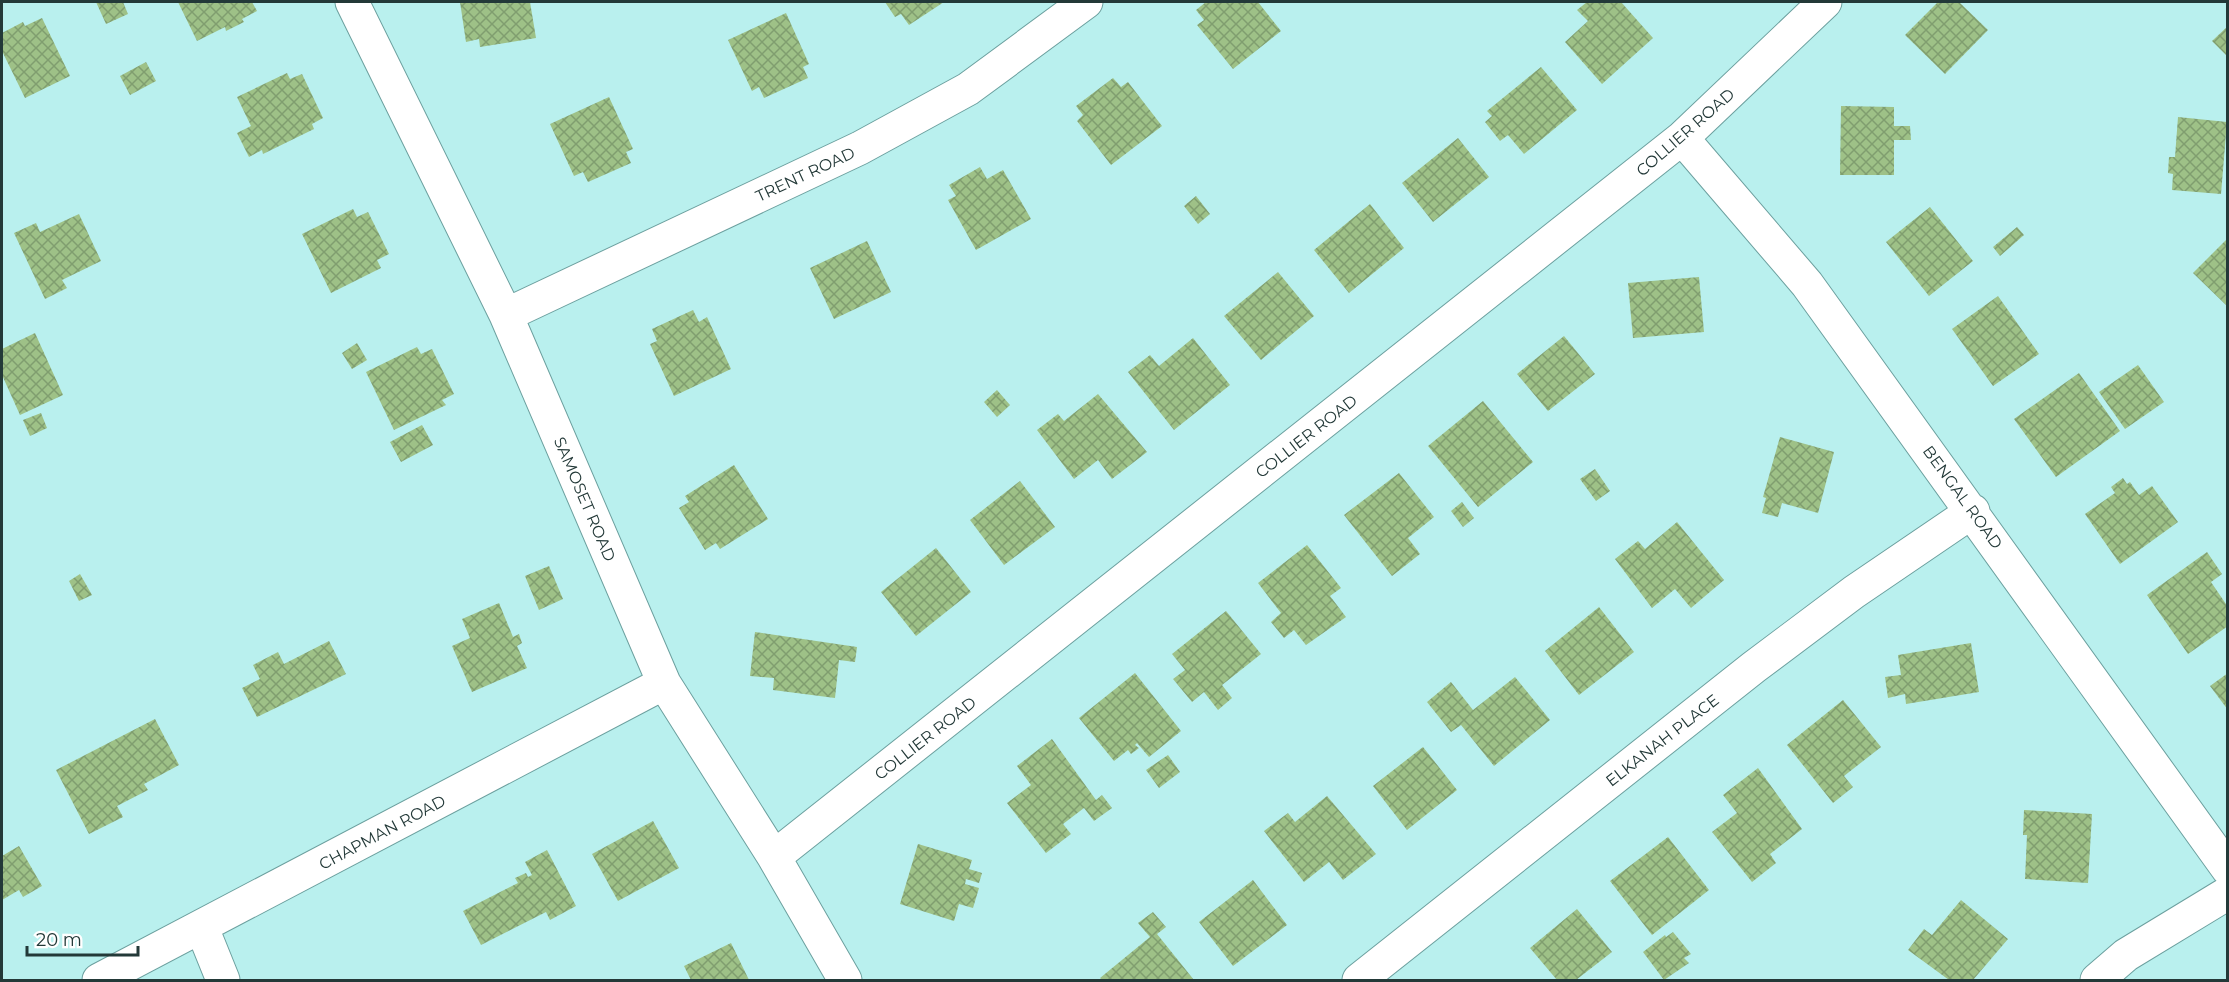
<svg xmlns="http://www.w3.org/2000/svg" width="2229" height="982" font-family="Montserrat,sans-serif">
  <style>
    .building { fill: url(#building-cross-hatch) }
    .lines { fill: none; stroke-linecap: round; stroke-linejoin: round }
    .street-casing { stroke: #6ca09f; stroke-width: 35 }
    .street { stroke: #fff; stroke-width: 33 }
    .labels { text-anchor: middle; stroke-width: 4.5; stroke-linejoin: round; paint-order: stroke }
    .street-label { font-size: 16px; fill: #233938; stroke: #fff }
  </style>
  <defs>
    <pattern id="building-cross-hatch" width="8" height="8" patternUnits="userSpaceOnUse" patternTransform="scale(1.5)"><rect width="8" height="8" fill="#9ec187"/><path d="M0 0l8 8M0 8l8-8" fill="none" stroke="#809e6f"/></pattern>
  </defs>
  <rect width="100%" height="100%" fill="#b9f0ee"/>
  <!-- building -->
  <path class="building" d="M96 2H123L128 14 106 24Z
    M178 2H252L257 11 242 19 244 22 226 31 225 27 197 41Z
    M460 2H530L536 38 480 47 479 39 466 42Z
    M885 2H944L909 25 901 14 895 17Z
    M1206 2H1258L1281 31 1233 69 1197 25 1204 20 1196 10Z
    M1587 2H1621L1653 38 1602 84 1565 42 1588 21 1577 10Z
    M1938 2H1959L1988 30 1945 74 1905 35Z
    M786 13 809 64 803 67 808 78 764 98 759 87 752 91 728 40Z
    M42 18 70 76 25 98 2 51V33L23 22 25 26Z
    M2228 26V57L2212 41Z
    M146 62 156 81 130 95 120 76Z
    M1541 67 1577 110 1524 154 1508 135 1500 141 1485 122 1492 116 1487 111Z
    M287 73 290 79 302 74 323 118 312 124 314 129 263 154 262 150 249 157 237 133 251 126 237 97Z
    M1113 78 1121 87 1128 82 1162 126 1111 165 1077 121 1083 115 1076 106Z
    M609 97 633 149 626 152 631 163 588 182 583 172 574 176 550 124Z
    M1841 106 1894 107V126H1910L1911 140H1894V175H1840Z
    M2178 117 2227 122 2221 194 2172 190 2173 174 2168 173 2169 157H2175Z
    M1458 138 1489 177 1433 222 1402 183Z
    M980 167 987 179 1003 170 1031 219 976 250 948 200 956 196 949 185Z
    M1196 196 1210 214 1198 224 1184 206Z
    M1370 204 1404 248 1349 293 1314 250Z
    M1930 207 1973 261 1929 296 1886 242Z
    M353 209 357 217 368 212 389 254 377 260 381 268 331 293 302 234Z
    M79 214 101 261 62 280 67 288 45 299 14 233 36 223 40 232Z
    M2017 227 2024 235 2000 256 1993 247Z
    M2228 238V307L2193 273Z
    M867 241 891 292 834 319 810 268Z
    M1278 272 1314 316 1261 360 1224 316Z
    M1699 277 1704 332 1633 338 1628 283Z
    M1998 296 2039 354 1993 386 1952 329Z
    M693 310 699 322 707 317 731 369 674 396 650 344 657 341 652 329Z
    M35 333 63 395 20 415 2 375V349Z
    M1564 336 1595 374 1548 411 1517 374Z
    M1193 338 1230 385 1174 430 1128 372 1150 355 1159 366Z
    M357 343 367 360 352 369 342 353Z
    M417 347 421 354 432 349 454 394 442 400 446 405 394 430 366 372Z
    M2138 365 2164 402 2125 429 2099 392Z
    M2079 373 2120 431 2056 477 2014 419Z
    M997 390 1010 405 997 417 984 402Z
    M1098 394 1147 452 1112 479 1098 460 1074 479 1037 430 1058 414 1064 421Z
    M1483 401 1533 462 1478 507 1428 446Z
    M41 413 47 428 30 436 23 420Z
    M422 425 433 445 401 462 390 442Z
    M1780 437 1834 452 1818 513 1782 503 1778 517 1762 513 1766 498 1763 497Z
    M734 465 768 519 720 549 716 543 705 550 679 508 689 502 685 496Z
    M1595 469 1610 491 1596 501 1580 479Z
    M1399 473 1434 517 1408 538 1420 554 1392 576 1344 515Z
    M2123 478 2127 484 2130 482 2139 495 2152 486 2178 522 2120 564 2085 514 2115 493 2111 487Z
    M1020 481 1055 527 1004 565 970 520Z
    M1462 502 1474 518 1463 527 1451 511Z
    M1677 522 1724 580 1691 608 1675 589 1652 608 1615 559 1638 541 1645 549Z
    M1307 545 1341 588 1330 596 1346 617 1306 645 1294 630 1284 638 1271 622 1281 613 1258 583Z
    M936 548 971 592 916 636 881 592Z
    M2207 552 2222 574 2211 582 2228 607V626L2188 654 2147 595Z
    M549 566 563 599 539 610 525 576Z
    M80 574 92 595 79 601 69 581Z
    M499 603 513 637 519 634 522 643 517 646 527 668 472 692 452 646 470 638 462 619Z
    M1599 607 1634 652 1579 695 1545 651Z
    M1226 611 1261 654 1222 685 1232 698 1218 710 1204 692 1192 702 1173 679 1185 670 1172 654Z
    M755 632 857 647 855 662 839 660 835 698 773 690 774 678 750 676Z
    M329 641 346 674 257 717 242 688 260 679 253 665 278 652 284 664Z
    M1971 643 1979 692 1906 704 1905 694 1888 698 1885 677 1901 675 1898 655Z
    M1135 673 1181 731 1149 757 1137 743 1135 745 1139 748 1131 754 1128 750 1114 761 1079 718Z
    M2228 673V710L2210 686Z
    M1515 677 1550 720 1494 766 1461 725 1451 732 1427 702 1451 682 1473 710Z
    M1843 700 1881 747 1844 776 1853 787 1833 803 1787 745Z
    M155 719 179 765 144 784 148 790 117 806 123 817 89 834 56 770Z
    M1052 739 1096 800 1102 795 1112 808 1094 821 1084 808 1063 824 1071 834 1046 853 1007 803 1031 785 1017 766Z
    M1423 747 1457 790 1407 830 1373 786Z
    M1168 755 1180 772 1159 788 1146 770Z
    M1758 768 1802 829 1770 854 1776 863 1752 882 1712 832 1737 813 1723 795Z
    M1327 796 1376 854 1343 880 1329 862 1304 882 1264 831 1288 813 1295 822Z
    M2024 810 2092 814 2088 883 2025 879 2027 835H2023Z
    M653 821 679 868 618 901 592 854Z
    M1668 837 1709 890 1652 935 1610 881Z
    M918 844 972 860 969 869 982 873 979 883 966 879 965 884 979 888 973 908 959 904 954 921 900 904Z
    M19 846 42 886 23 897 19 890 2 900V856Z
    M547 850 576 906 550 920 546 912 481 945 463 911 518 883 515 878 526 873 528 877 532 875 525 862Z
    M1253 880 1287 925 1233 966 1199 922Z
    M1961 900 2008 939 1973 980H1949L1908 950 1924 929 1932 935Z
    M1577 909 1612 952 1576 980H1557L1530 948Z
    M1153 912 1166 927 1157 934 1194 980H1102L1100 978 1150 937 1138 923Z
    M1673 932 1691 954 1684 958 1689 963 1664 980 1643 952 1665 935 1666 937Z
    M731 943 749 980H691L684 966Z"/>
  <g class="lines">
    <!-- street casing -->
    <g class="street-casing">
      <path id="street" d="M352 2 506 315 664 683 774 857 845 980
        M1682 138 1807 284 2228 869
        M506 315 860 148 968 89 1086 2
        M774 857 1682 138 1825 2
        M202 928 223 980
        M99 980 664 683
        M1359 980 1754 667 1854 592 1973 511
        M2097 980 2126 955 2228 893"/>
    </g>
    <!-- street -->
    <use href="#street" class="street"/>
  </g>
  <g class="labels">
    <!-- street labels -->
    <g class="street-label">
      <text transform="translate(1685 132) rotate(-41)" y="6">COLLIER ROAD</text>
      <text transform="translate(805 174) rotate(-25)" y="6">TRENT ROAD</text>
      <text transform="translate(1306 436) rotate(-38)" y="6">COLLIER ROAD</text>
      <text transform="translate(1963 497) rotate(54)" y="6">BENGAL ROAD</text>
      <text transform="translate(585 499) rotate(67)" y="6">SAMOSET ROAD</text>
      <text transform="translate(925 738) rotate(-38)" y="6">COLLIER ROAD</text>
      <text transform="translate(1662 740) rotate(-38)" y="6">ELKANAH PLACE</text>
      <text transform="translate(382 832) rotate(-28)" y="6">CHAPMAN ROAD</text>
    </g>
  </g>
  <!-- border -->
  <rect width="2229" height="982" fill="none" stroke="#233938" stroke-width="6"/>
  <!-- scale -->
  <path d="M27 946v9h111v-9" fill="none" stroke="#233938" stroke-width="3"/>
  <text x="36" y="946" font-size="18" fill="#233938" stroke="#ffffff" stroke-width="4.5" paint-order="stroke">20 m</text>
</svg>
